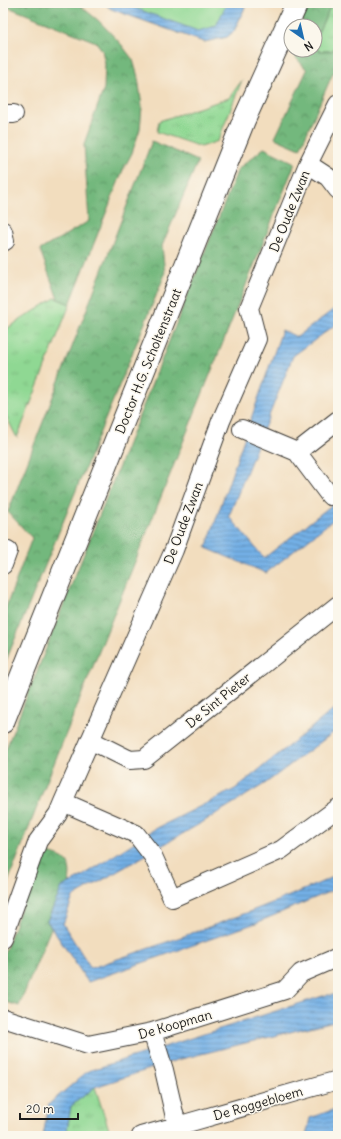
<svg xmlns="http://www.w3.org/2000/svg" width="341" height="1139" font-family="Delius,sans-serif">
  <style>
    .grass { fill: url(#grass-tufts); stroke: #567a58 }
    .forest { fill: url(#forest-crowns); stroke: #486a4c }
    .pitch { fill: #8fd893; stroke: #567a58 }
    .water { fill: url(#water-rules); stroke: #486681 }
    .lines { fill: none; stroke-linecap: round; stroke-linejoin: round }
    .minor-casing { stroke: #3c3934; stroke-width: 20 }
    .secondary-casing { stroke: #3c3934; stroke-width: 24 }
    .minor { stroke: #fff; stroke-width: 18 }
    .secondary { stroke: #fff; stroke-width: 22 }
    .labels { text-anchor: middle; stroke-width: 3; stroke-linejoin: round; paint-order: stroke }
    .street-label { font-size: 13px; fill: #1c1c1c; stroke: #fbf7ec }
  </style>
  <defs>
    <pattern id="grass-tufts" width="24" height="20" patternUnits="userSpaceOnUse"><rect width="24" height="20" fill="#8fd893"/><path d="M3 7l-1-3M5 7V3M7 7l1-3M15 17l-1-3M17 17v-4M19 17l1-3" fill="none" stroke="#7bb97e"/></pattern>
    <pattern id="forest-crowns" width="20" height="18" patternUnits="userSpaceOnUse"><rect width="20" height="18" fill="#73b87d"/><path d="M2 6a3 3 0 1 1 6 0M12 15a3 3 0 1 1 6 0" fill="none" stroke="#5e9566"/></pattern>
    <pattern id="water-rules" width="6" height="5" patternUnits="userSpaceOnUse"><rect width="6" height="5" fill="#73b0e6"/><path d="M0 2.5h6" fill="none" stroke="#5e8eba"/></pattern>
  </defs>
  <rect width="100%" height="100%" fill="#fbf7ec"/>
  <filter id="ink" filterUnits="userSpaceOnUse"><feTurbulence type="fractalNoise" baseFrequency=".025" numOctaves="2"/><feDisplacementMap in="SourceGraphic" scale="8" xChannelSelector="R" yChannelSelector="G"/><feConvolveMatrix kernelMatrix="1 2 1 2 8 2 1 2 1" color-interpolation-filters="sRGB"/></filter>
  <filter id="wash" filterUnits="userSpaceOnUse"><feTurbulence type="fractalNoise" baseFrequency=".012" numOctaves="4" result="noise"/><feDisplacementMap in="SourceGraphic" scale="16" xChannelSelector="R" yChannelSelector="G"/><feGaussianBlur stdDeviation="0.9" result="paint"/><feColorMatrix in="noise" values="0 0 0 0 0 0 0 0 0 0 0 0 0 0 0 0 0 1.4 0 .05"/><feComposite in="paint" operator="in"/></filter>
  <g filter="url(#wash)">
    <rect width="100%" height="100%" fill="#f2ddbe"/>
    <!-- grass -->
    <path class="grass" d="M332 3H338V46L331 51H320L315 46V39Z
      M242 80 218 141 201 147 157 132 159 121 229 98Z
      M55 298 70 304 17 438 3 410V331Z
      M95 1087 111 1136H66L71 1106Z"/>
    <!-- forest -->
    <path class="forest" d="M3 3H77L99 21 121 44 133 60 138 77 142 107 140 129 132 153 123 170 70 304 58 299 40 250 89 221 84 144 104 88 105 64 102 50 96 42 3 5Z
      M310 3H332L315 39V26H299Z
      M291 44V50H315V46L320 51H331L338 46V69L333 73 300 149 275 138 307 70 289 50Z
      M152 141 198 161 162 246 165 274 3 668V615L32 538 8 512Z
      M264 148 295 163 45 786 3 895V756L238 169Z
      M42 851C63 858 73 857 69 883L62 887 47 921 51 928 19 1006 3 1001V957Z"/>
    <!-- pitch -->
    <path class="pitch" d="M104 3H247L234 31 227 37 204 42 111 9Z"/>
    <!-- water -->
    <path class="water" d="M104 3H121L198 31 216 26 227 3H247L234 31 227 37 204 42 111 9Z
      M338 306V323L293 356 229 516 264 558 338 500V516L266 573 206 548 282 330 297 337Z
      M338 706V729L266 783 203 822 73 897 63 924 91 968C174 940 258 911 338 875V888L256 923 88 982 47 921 62 887 81 877 153 830 235 789Z
      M326 995H338V1020L177 1060 95 1087 71 1106 66 1136H43L49 1104 88 1071Z
      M338 1108V1136H306L310 1118Z"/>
  </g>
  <g filter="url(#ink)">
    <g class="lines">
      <!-- minor casing -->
      <g class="minor-casing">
        <path id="minor" d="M3 114H14
          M308 164 328 177 338 190
          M3 231 5 241 3 242
          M242 429 297 452 338 420
          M297 452 330 496
          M3 549 8 551 3 565
          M90 740 130 760 144 759 338 605
          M63 802 136 834 153 856 172 898 281 850 338 808
          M3 938 38 841 58 814 63 802 174 550 221 421 257 339 249 308 308 164 338 104
          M3 1018 88 1045 152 1032 285 990 301 973 338 957
          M152 1032 164 1070 177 1126 338 1080
          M141 1136 177 1126"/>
      </g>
      <!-- secondary casing -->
      <g class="secondary-casing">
        <path id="secondary" d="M3 722 244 120 297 3"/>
      </g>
      <!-- minor -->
      <use href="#minor" class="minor"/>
      <!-- secondary -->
      <use href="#secondary" class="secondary"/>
    </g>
  </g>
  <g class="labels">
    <!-- street labels -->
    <g class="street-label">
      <text transform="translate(289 211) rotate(-68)" y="5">De Oude Zwan</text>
      <text transform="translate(148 361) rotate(-68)" y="5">Doctor H.G. Scholtenstraat</text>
      <text transform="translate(183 523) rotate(-69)" y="5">De Oude Zwan</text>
      <text transform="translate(218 700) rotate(-39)" y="5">De Sint Pieter</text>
      <text transform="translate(175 1024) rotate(-16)" y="5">De Koopman</text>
      <text transform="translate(258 1103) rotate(-16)" y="5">De Roggebloem</text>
    </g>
  </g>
  <!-- margin -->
  <rect width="341" height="1139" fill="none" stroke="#fbf7ec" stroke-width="16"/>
  <!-- north arrow -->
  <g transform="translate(303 38) rotate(146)"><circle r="19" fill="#fbf7ec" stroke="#a29f99"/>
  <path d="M0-3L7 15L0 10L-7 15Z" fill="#1f6fb2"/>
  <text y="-6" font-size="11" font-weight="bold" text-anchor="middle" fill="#1c1c1c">N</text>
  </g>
  <!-- scale -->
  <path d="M20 1113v6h58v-6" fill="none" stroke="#1c1c1c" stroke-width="2"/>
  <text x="26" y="1113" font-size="12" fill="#1c1c1c" stroke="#fbf7ec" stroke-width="3" paint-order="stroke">20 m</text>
</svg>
